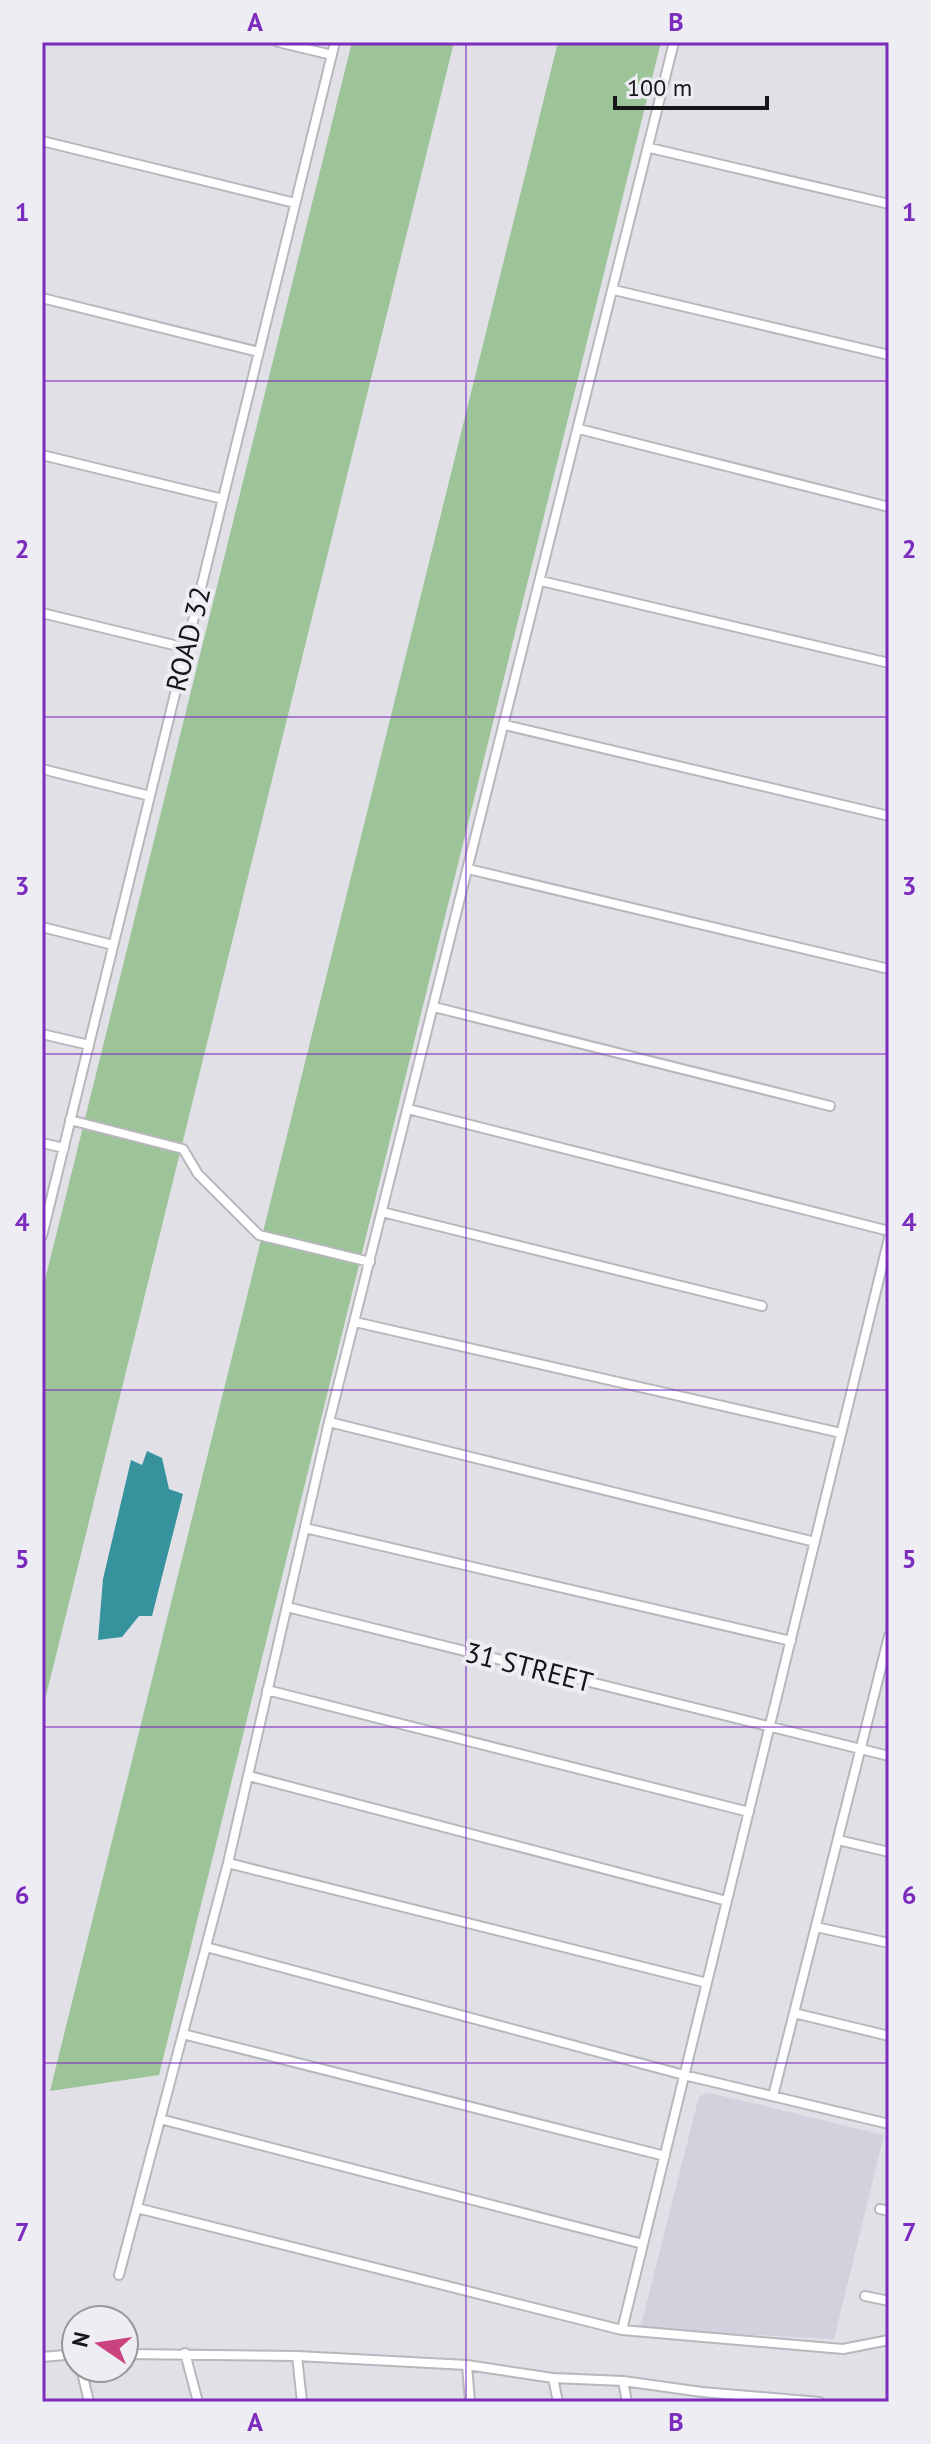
<svg xmlns="http://www.w3.org/2000/svg" width="931" height="2444" font-family="'PT Sans',sans-serif">
  <style>
    .built { fill: #d2d2df }
    .green { fill: #9cc498 }
    .water { fill: #36939e }
    .lines { fill: none; stroke-linecap: round; stroke-linejoin: round }
    .minor-casing { stroke: #b7b7bd; stroke-width: 12 }
    .minor { stroke: #fff; stroke-width: 8 }
    .grid { fill: none; stroke: #7b2cbf; stroke-width: 2; stroke-opacity: 0.55 }
    .labels { text-anchor: middle; stroke-width: 8; stroke-linejoin: round; paint-order: stroke }
    .street-label { font-size: 28px; fill: #161618; stroke: #ededf3 }
    .neatline { fill: none; stroke: #7b2cbf; stroke-width: 3 }
    .grid-label { font-size: 26px; text-anchor: middle; font-weight: bold; fill: #7b2cbf }
  </style>
  <rect width="100%" height="100%" fill="#e0e0e6"/>
  <!-- built -->
  <path class="built" d="M710 2093 884 2135 834 2339 640 2329 699 2096Z"/>
  <!-- green -->
  <path class="green" d="M352 42H454L42 1712V1292Z
    M558 42H661L159 2075 50 2091Z"/>
  <!-- water -->
  <path class="water" d="M147 1451 162 1458 169 1489 183 1494 152 1616H139L122 1637 98 1640 103 1579 131 1460 142 1465Z"/>
  <g class="lines">
    <!-- minor casing -->
    <g class="minor-casing">
      <path id="minor" d="M278 42 332 55
        M42 141 295 203
        M650 148 889 204
        M614 290 889 355
        M42 298 259 352
        M579 429 889 507
        M42 455 223 499
        M541 581 889 663
        M42 613 186 648
        M505 725 889 816
        M42 769 150 796
        M468 869 889 969
        M42 927 113 945
        M434 1007 830 1106
        M42 1034 89 1045
        M408 1109 889 1231
        M70 1120 183 1149 198 1174 259 1235 370 1262
        M42 1143 64 1148
        M382 1212 762 1306
        M42 1236 335 42
        M355 1322 841 1433
        M329 1422 815 1542
        M305 1528 791 1641
        M287 1607 889 1756
        M267 1690 749 1812
        M249 1776 727 1901
        M838 1840 889 1852
        M228 1863 707 1983
        M816 1927 889 1943
        M206 1947 684 2075 889 2124
        M794 2013 889 2036
        M183 2034 665 2156
        M773 2096 889 1636
        M160 2119 643 2244
        M137 2208 622 2330 843 2349 889 2340
        M880 2209 889 2211
        M119 2275 228 1863 329 1422 674 42
        M865 2296 889 2301
        M622 2330 889 1238
        M185 2353 198 2402
        M124 2354 297 2356 467 2365 553 2378 623 2381 702 2392 820 2402
        M297 2356 302 2402
        M42 2357 76 2354
        M467 2365 470 2402
        M81 2368 89 2402
        M553 2378 558 2402
        M623 2381 627 2402"/>
    </g>
    <!-- minor -->
    <use href="#minor" class="minor"/>
  </g>
  <!-- grid -->
  <path class="grid" d="M466 42V2402M42 381H889M42 717H889M42 1054H889M42 1390H889M42 1727H889M42 2063H889"/>
  <g class="labels">
    <!-- street labels -->
    <g class="street-label">
      <text transform="translate(188 639) rotate(-76)" y="10">ROAD 32</text>
      <text transform="translate(529 1667) rotate(14)" y="10">31 STREET</text>
    </g>
  </g>
  <!-- border -->
  <rect width="931" height="2444" fill="none" stroke="#ededf3" stroke-width="88"/>
  <!-- north arrow -->
  <g transform="translate(100 2344) rotate(283)"><circle r="38" fill="#ededf3" stroke="#97979b" stroke-width="2"/>
  <path d="M0-6L14 30L0 20L-14 30Z" fill="#ca427e"/>
  <text y="-12" font-size="22" font-weight="bold" text-anchor="middle" fill="#161618">N</text>
  </g>
  <!-- scale -->
  <path d="M615 96v12h152v-12" fill="none" stroke="#161618" stroke-width="4"/>
  <text x="627" y="96" font-size="24" fill="#161618" stroke="#ededf3" stroke-width="6" paint-order="stroke">100 m</text>
  <rect x="44" y="44" width="843" height="2356" class="neatline"/>
  <g class="grid-label">
    <text x="255" y="31">A</text>
    <text x="676" y="31">B</text>
    <text x="22" y="221">1</text>
    <text x="909" y="221">1</text>
    <text x="22" y="558">2</text>
    <text x="909" y="558">2</text>
    <text x="22" y="895">3</text>
    <text x="909" y="895">3</text>
    <text x="22" y="1231">4</text>
    <text x="909" y="1231">4</text>
    <text x="22" y="1568">5</text>
    <text x="909" y="1568">5</text>
    <text x="22" y="1904">6</text>
    <text x="909" y="1904">6</text>
    <text x="22" y="2241">7</text>
    <text x="909" y="2241">7</text>
    <text x="255" y="2431">A</text>
    <text x="676" y="2431">B</text>
  </g>
</svg>
